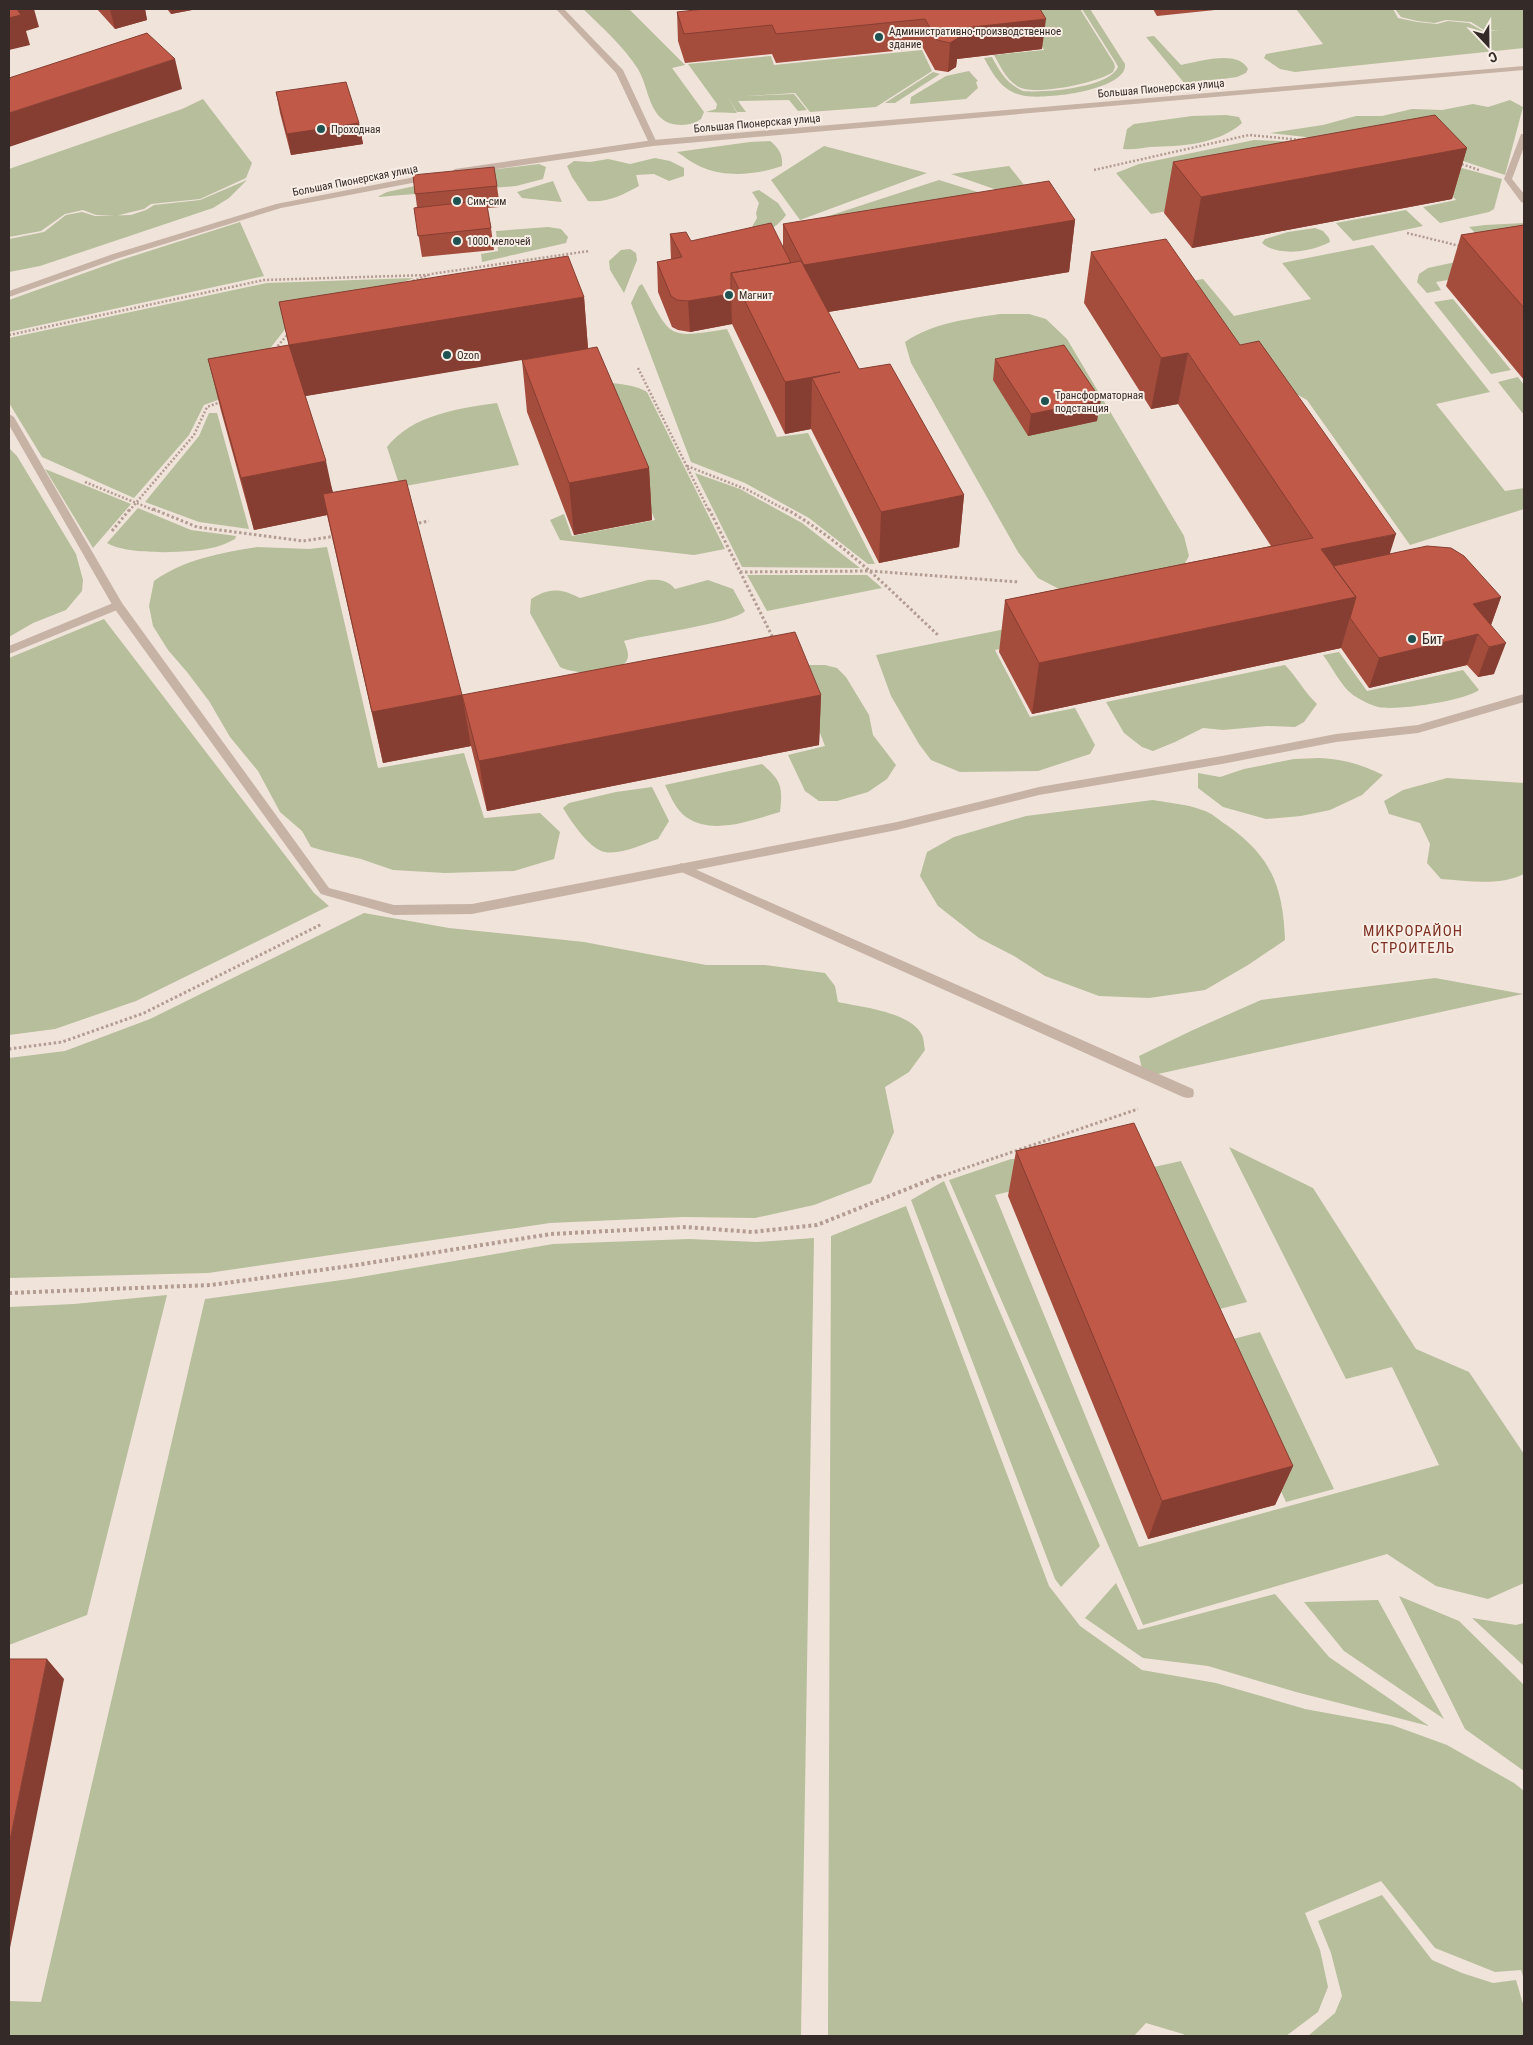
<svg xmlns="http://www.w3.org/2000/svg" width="1533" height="2045" font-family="'Roboto Condensed',sans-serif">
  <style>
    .green { fill: #b6be9b }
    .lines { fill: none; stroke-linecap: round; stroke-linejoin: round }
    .path-far2 { stroke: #b39c91; stroke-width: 2.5; stroke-dasharray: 2 2; stroke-linecap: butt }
    .path-far1 { stroke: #b39c91; stroke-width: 3; stroke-dasharray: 2.5 2.5; stroke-linecap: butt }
    .path { stroke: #b39c91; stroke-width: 4; stroke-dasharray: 3 3; stroke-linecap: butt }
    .service { fill: #c7b2a6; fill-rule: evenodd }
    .minor { fill: #c7b2a6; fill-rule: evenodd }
    .wall { fill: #a54d3d }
    .shaded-wall { fill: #863e32 }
    .building { fill: #c05947; stroke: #863e32 }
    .poi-dot { fill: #1e5352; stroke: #f8eee6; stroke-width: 2 }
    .labels { text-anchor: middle; stroke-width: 4; stroke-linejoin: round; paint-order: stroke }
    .far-poi-label { font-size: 11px; fill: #342a27; stroke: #f8eee6; text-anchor: start }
    .far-street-label { font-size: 11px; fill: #342a27; stroke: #f8eee6 }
    .poi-label { font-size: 14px; fill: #342a27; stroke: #f8eee6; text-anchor: start }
    .neighbourhood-label { font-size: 15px; letter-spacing: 1px; fill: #7f3124; stroke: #f8eee6 }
  </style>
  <rect width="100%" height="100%" fill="#f0e3da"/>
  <!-- green -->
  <path class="green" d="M583 9H629L685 65 672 68 704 112 701 119C691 127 670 127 661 118 648 106 647 84 638 69 623 46 603 28 583 9Z
    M1023 9H1080L1114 63 1115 67 1113 72C1098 83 1032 97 1017 86 1005 78 1001 67 994 55L1044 50Z
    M1082 9H1090L1125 64C1128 91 1039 101 1021 95 1001 90 993 74 984 58L992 57C1000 72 1007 84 1023 91 1045 93 1109 88 1118 67L1116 63Z
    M1296 9H1393L1398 18 1417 22 1437 24 1448 21 1469 23 1483 31H1500L1484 30 1471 22 1446 20 1435 23 1417 21 1401 17 1395 9H1524V48L1295 72 1280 69 1264 58 1266 54 1323 44Z
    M1154 36 1181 65C1199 62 1237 49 1248 69L1246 73 1237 77 1185 84 1146 37Z
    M922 50 932 71 876 107 810 112 795 93 744 96 794 94 807 110 798 111 789 100 738 101 746 112H737L727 96 737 113 706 112 716 109 717 104 688 64 771 56 774 65Z
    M969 71 978 81 976 82 978 88 966 99 910 104 911 97 946 76Z
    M933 72 940 74 895 103H885Z
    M203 99 252 163 246 178 200 199 151 204 144 209 115 216 96 215 83 210 65 214 41 231 9 237V169L182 109Z
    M1510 100 1523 107 1505 175 1463 161 1419 150 1270 133 1323 125 1356 116H1382L1412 109 1442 110 1473 104 1488 107Z
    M1226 115 1239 117 1242 123C1217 145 1181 146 1150 147 1141 148 1133 150 1123 149L1127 129 1134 124 1192 116Z
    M1254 140 1281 141 1421 164 1151 214 1116 173 1139 164Z
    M770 141C779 148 783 155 782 166 760 174 728 178 704 168 695 165 686 158 677 152L750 142Z
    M824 146 927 173 800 220 771 180Z
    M655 158 670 161 684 168V176L669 181 654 174 636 175 639 186C622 195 608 203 588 201L572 177 567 166 574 161 590 162 608 159 630 164Z
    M539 164 546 167 543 179 516 186 377 197 387 192 490 170Z
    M1009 166 1040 205 951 174Z
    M1462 168 1502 179 1494 209 1489 212 1440 223 1423 207 1456 200 1433 175Z
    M247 180 229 198 213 208 40 266 9 272V239L44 232 66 215 82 212 95 216 131 215 146 210 154 205 200 200Z
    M939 180 1032 209 801 225Z
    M553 181 562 202 522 198 517 192Z
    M759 190 778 203 786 215C772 234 762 230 741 233L752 227 757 218 756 213 759 203 752 192Z
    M1406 210 1423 226 1353 241 1336 223Z
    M240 222 264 276 9 332V300L121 260Z
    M1524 223V258L1495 251 1469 227 1485 225Z
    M548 227 561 229 568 237 566 243 482 262 481 254 498 251 496 231Z
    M1315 228 1323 231 1329 238 1330 242C1312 252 1277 257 1262 243L1265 239 1288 232Z
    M1373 245 1490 392 1436 404 1505 491 1524 488V509L1410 545 1307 400 1249 367 1187 282 1203 279 1234 316 1311 299 1282 263Z
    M630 249 636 253 637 260 624 293 610 270 609 261 621 250Z
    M1488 255 1508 270 1436 282 1441 290 1427 293 1417 282 1419 274 1428 268Z
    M414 278 290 323 234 394 204 405 189 435 134 498 42 457 9 403V338L267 283Z
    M642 284C672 338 665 339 727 329L777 437 808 433 875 564H868L809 518 745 483 691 462 631 303 639 286Z
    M1453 299 1511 370 1491 374 1434 302Z
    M1000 314H1029L1046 319 1067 339 1184 536 1189 556 1181 570 1083 595 1059 589 1038 578 1018 552 911 363 905 342C933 323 967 319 1000 314Z
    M1518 377 1524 385V415L1498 382Z
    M607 383C617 383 639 386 647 392L725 549 694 555 560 540 550 520 564 514 572 536 655 520 603 396Z
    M497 403 519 465 400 487 387 447C412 415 459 408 497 403Z
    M209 413H217L249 529 199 522 145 502 199 436Z
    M9 448 17 456 76 554 83 580 82 591 66 610 33 623 9 637Z
    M45 469 131 504 93 548Z
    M695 473 740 489 802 523 860 568 742 567Z
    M138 508 191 530 236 536 235 539C229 542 223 545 216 547 193 553 128 556 107 543Z
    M257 547 309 549 327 547 378 768 464 753 484 818 540 813 560 832 554 859 514 871 445 873 393 870 361 859 325 851 311 847 302 831 280 812 258 771 230 737 209 701 187 672 168 650 153 626 149 606 154 581C182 560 223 552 257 547Z
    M747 575H867L882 588 767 611Z
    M648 580C659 579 668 580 675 589L708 580 733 589 745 611C732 624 647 634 624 641 626 647 630 654 627 660 618 677 573 674 560 667L530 613 531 599C549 588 560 588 580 598Z
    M104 619 314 893 329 906 136 1001 55 1029 9 1035V658Z
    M1149 619 995 650 1030 717 1075 708 1095 745 1090 754 1038 771 960 772 931 760 919 744 891 696 876 655 1030 624Z
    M1339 652 1367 691 1463 670 1479 690C1464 701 1396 711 1378 707 1370 705 1359 699 1353 695 1341 686 1332 667 1323 655Z
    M805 665H825L837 668 846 677 869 715 873 735 896 765 887 779 868 792 837 801H819L805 791 788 755 825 746 799 679Z
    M1285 665C1297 677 1304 692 1317 704L1304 722 1295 727 1267 726 1223 730 1203 728 1175 742 1153 751 1142 747 1124 733 1106 702Z
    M1320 758C1344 759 1363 765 1383 775L1362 795 1330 810 1301 816 1266 819 1223 807 1198 788V773L1220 777 1244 769 1294 759Z
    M762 764C781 781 783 785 780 812 752 820 714 836 686 817 676 810 670 795 665 785Z
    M1447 778 1524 783V874C1500 886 1468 881 1441 879L1427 863 1430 844 1420 823 1389 814 1384 801 1403 790Z
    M652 787 669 821 658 839C643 844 621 855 605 852 589 849 571 821 563 808L569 803 616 792Z
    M1153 800C1169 803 1187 804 1202 810 1211 812 1220 821 1228 826 1272 857 1283 888 1285 940L1248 965 1205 990 1149 998 1099 996 1045 976 1014 956 979 938 938 906 920 876 927 852 954 837 1026 816Z
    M364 913 449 928 584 942 706 965H765L825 973 835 986 838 1002C861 1007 911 1012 922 1035 924 1039 924 1046 925 1050L909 1072 885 1087 894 1132 871 1183 814 1205 755 1218 683 1217 550 1223 208 1273 9 1278V1058L65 1051 150 1019Z
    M1435 978 1523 994 1144 1077 1139 1056 1193 1030 1261 1000Z
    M1229 1147 1313 1188 1416 1349 1469 1372 1524 1454V1583L1488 1599 1436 1586 1387 1554 1143 1625 949 1180 1011 1159 1122 1164 995 1195 1139 1547 1439 1465 1392 1367 1346 1379Z
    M1181 1161 1247 1302 1200 1314 1136 1171Z
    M944 1181 1100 1546 1061 1587 1055 1579 911 1200Z
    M906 1206 1049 1586 1080 1626 1142 1670 1216 1683 1305 1709 1392 1725 1447 1745 1514 1783 1524 1791V1979L1521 1970 1495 1972 1435 1948 1381 1881 1305 1913 1320 1950 1328 1987 1318 2012 1286 2036H1186L1183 2034 1146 2023 1134 2036H828L831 1236Z
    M814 1238 801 2036H9V2001L41 2002 205 1299 349 1279 553 1244 689 1239 757 1242Z
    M167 1295 87 1615 9 1645V1307L74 1304Z
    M1260 1332 1334 1489 1286 1502 1214 1344Z
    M1116 1583 1138 1630 1275 1594 1329 1657 1429 1726 1296 1692 1208 1666 1143 1658 1085 1618Z
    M1399 1596 1459 1621 1524 1685V1771L1465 1729Z
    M1378 1600 1444 1719 1344 1651 1304 1602Z
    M1472 1618 1516 1625 1524 1623V1666Z
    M1382 1895 1432 1960 1462 1973 1493 1983 1516 1980 1524 2007V2036H1308L1335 2013 1342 1996 1331 1953 1318 1921Z"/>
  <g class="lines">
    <!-- path-far2 -->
    <path class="path-far2" d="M1458 163 1479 170
      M1094 170 1249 135 1302 140
      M1407 233 1460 246
      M413 281 431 274 589 251
      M9 335 264 280 428 275
      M275 349 289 333
      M638 368 709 511
      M687 466 748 490 788 511
      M85 482 156 511
      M129 511 194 435 207 407 223 401"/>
    <!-- path-far1 -->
    <path class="path-far1" d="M153 509 197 527 303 541 336 536
      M709 509 774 640
      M786 509C844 542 891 591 939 636
      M414 524 429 521
      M112 531 130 509
      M740 572 870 571 1019 582
      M9 1049 62 1042 144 1013 322 924
      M939 1177 1138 1109"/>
    <!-- path -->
    <path class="path" d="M9 1293 211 1285 350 1266 551 1234 686 1227 752 1232 817 1225 942 1175"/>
    <!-- service -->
    <path class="service" d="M556 9H564L623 70 657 143 656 145 649 143 616 73Z
      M1521 134H1524V147L1512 179 1524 194V203L1521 202 1504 179Z
      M118 601 123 605 122 608 9 654V646Z
      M681 863 1193 1089 1194 1093 1193 1097 1188 1098 1183 1097 677 870 675 867Z"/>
    <!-- minor -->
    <path class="minor" d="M1524 66V70L653 146 455 175 451 172 455 169 653 140Z
      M430 174 434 177 433 179 281 208 119 258 9 297V291L113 254 276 204Z
      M9 414 14 417 122 603 329 888 394 905 472 904 897 822 1039 787 1222 756 1336 734 1418 725 1524 694V702L1418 733 1336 742 1222 764 1039 795 897 830 472 914 394 915 321 894 114 608 9 425Z"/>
  </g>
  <!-- wall -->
  <path class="wall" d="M97 9H145L147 20 115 29Z
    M167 9H197L171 14Z
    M1040 9 1042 49 957 59 956 67 948 72 935 70 923 48 776 63 772 54 685 63 678 41 677 12Z
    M1153 9H1215V10L1157 16Z
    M276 92 359 123 363 144 291 155 280 113Z
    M1467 148 1452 199 1192 248 1164 213 1173 162Z
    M413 175 497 186 500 207 487 208 491 228 494 250 422 257 414 208 417 207Z
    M1075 220 1069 272 828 312 859 369 964 495 959 547 879 563 811 429 785 434 732 324 690 332 678 330 672 327 658 292 657 262 671 259 670 234 691 241 783 246V224Z
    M1524 225V380L1446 286 1461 235Z
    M1091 252 1240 345 1390 554 1501 597 1491 625 1494 674 1478 677 1467 665 1369 688 1341 648 1032 714 999 652 1005 600 1271 546 1178 404 1151 409 1084 303Z
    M584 297 588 348 649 468 652 520 574 535 527 412 522 360 537 357 305 396 333 492 462 695H821L819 745 487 811 471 746 383 763 327 515 254 530 221 411 208 359 289 345 279 302Z
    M995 359 1097 421 1028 436 993 380Z
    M1016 1151 1293 1466 1275 1505 1148 1539 1008 1196Z"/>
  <!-- shaded-wall -->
  <path class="shaded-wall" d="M15 9H34L39 27 26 31 30 45 9 50V18Z
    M110 9H145L147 20 115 29Z
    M170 9H197L171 14Z
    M1046 19 1042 49 957 59 956 67 948 72 950 43 954 29Z
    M175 59 182 89 9 147V113Z
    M359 123 363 144 291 155 287 134Z
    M1467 148 1452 199 1192 248 1201 197Z
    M1075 220 1069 272 804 316V265Z
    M731 294 732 324 690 332 688 301Z
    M584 297 588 349 300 397 289 345Z
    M1188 353 1178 404 1151 409 1161 358Z
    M840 372 812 378 811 429 785 434V382Z
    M1101 400 1097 421 1028 436 1031 414Z
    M326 461 337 513 254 530 241 478Z
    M649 468 652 520 574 535 569 483Z
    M964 495 959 547 879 563 881 512Z
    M1396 534 1380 585 1333 595 1321 549Z
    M1356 597 1341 648 1032 714 1039 663Z
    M1501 597 1490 628 1473 604Z
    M1478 634 1467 665 1369 688 1379 658Z
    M1506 643 1494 674 1478 677 1489 647Z
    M462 695 471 746 383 763 372 712Z
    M821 695 819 745 487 811 479 761Z
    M1293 1466 1275 1505 1148 1539 1162 1501Z
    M47 1659 64 1679 9 1953V1845Z"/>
  <!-- building -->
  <path class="building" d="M9 9H17L21 15 9 18Z
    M704 9H1040L1046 19 954 29 958 38 950 43 937 40 925 19 776 34 772 25 684 34 677 12Z
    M147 33 175 59 9 113V78Z
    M346 82 359 123 287 134 276 92Z
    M1435 115 1467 148 1201 197 1173 162Z
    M494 167 497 186 415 194 413 175Z
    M1049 181 1075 220 804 265 783 224Z
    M486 200 491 228 418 236 414 208Z
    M771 223 791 263 731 273V294L688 301 677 300 671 296 657 262 682 257 670 234 686 232 691 241Z
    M1524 225V308L1461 235Z
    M1166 239 1240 345 1259 341 1396 534 1321 549 1356 597 1039 663 1005 600 1313 538 1188 353 1161 358 1091 252Z
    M568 256 584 297 289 345 326 461 241 478 208 359 289 345 279 302Z
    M801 261 859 369 890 364 964 495 881 512 812 378 840 372 785 382 731 273Z
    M1064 345 1101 400 1031 414 995 359Z
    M597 347 649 468 569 483 522 360Z
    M406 480 462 695 795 632 821 695 479 761 462 695 372 712 323 494Z
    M1427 546 1451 548 1464 556 1501 597 1473 604 1506 643 1489 647 1478 634 1379 658 1350 618 1356 597 1333 566Z
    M1134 1123 1293 1466 1162 1501 1016 1151Z
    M9 1659H47L9 1845Z"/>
  <!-- markers -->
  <g class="poi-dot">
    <circle cx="879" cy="37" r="5"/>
    <circle cx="321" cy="129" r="5"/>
    <circle cx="457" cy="201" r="5"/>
    <circle cx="457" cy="241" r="5"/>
    <circle cx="729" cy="295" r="5"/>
    <circle cx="447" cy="355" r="5"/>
    <circle cx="1045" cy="401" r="5"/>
    <circle cx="1412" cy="639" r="5"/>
  </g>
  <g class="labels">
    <!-- far-poi labels -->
    <g class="far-poi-label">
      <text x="889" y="35">Административно-производственное<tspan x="889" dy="13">здание</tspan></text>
      <text x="331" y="133">Проходная</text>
      <text x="467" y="205">Сим-сим</text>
      <text x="467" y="245">1000 мелочей</text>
      <text x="739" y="299">Магнит</text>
      <text x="457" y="359">Ozon</text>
      <text x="1055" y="399">Трансформаторная<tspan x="1055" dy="13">подстанция</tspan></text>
    </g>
    <!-- far-street labels -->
    <g class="far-street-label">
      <text transform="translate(1161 88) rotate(-5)" y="4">Большая Пионерская улица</text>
      <text transform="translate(757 123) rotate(-5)" y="4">Большая Пионерская улица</text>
      <text transform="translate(355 180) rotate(-11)" y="4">Большая Пионерская улица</text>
    </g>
    <!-- poi labels -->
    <g class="poi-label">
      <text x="1422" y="644">Бит</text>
    </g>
    <!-- neighbourhood labels -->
    <g class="neighbourhood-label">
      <text x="1413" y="936">МИКРОРАЙОН<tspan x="1413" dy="17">СТРОИТЕЛЬ</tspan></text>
    </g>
  </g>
  <!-- border -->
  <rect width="1533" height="2045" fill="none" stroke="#342a27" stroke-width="20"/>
  <!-- north arrow -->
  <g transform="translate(1488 45) rotate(158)" stroke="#f8eee6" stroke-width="4" paint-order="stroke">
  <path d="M0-4L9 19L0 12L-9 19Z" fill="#342a27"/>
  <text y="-8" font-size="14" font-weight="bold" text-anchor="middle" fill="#342a27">С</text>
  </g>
</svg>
